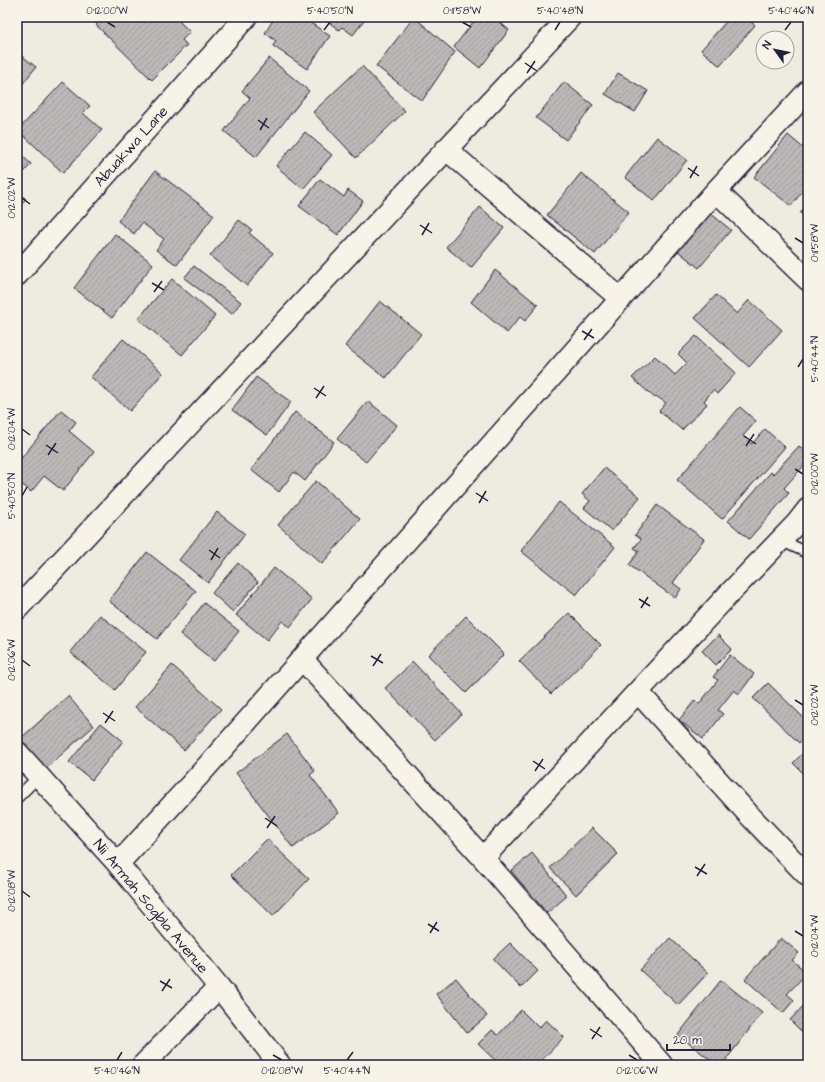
<svg xmlns="http://www.w3.org/2000/svg" width="825" height="1082" font-family="'Architects Daughter',sans-serif">
  <style>
    .building { fill: url(#building-hatch); stroke: #22223b }
    .lines { fill: none; stroke-linecap: round; stroke-linejoin: round }
    .lane-casing { stroke: #22223b; stroke-width: 13 }
    .street-casing { stroke: #22223b; stroke-width: 24 }
    .lane { stroke: #f7f3e8; stroke-width: 10 }
    .street { stroke: #f7f3e8; stroke-width: 21 }
    .ticks { fill: none; stroke: #22223b; stroke-width: 1.5 }
    .labels { text-anchor: middle; stroke-width: 3; stroke-linejoin: round; paint-order: stroke }
    .street-label { font-size: 15px; fill: #22223b; stroke: #f7f3e8 }
    .neatline { fill: none; stroke: #22223b; stroke-width: 1.5 }
    .ticks-label { font-size: 10px; text-anchor: middle; fill: #22223b }
  </style>
  <defs>
    <pattern id="building-hatch" width="6" height="6" patternUnits="userSpaceOnUse"><rect width="6" height="6" fill="#bbb8b7"/><path d="M-1 1l2-2M0 6l6-6M5 7l2-2" fill="none" stroke="#a09e9e"/></pattern>
  </defs>
  <rect width="100%" height="100%" fill="#eeebe1"/>
  <filter id="ink" filterUnits="userSpaceOnUse"><feTurbulence type="fractalNoise" baseFrequency=".025" numOctaves="2"/><feDisplacementMap in="SourceGraphic" scale="8" xChannelSelector="R" yChannelSelector="G"/><feConvolveMatrix kernelMatrix="1 2 1 2 8 2 1 2 1" color-interpolation-filters="sRGB"/></filter>
  <g filter="url(#ink)">
    <!-- building -->
    <path class="building" d="M104 17H175L190 32 182 40 187 45 152 80 96 25Z
      M275 17H302L330 36 307 69 273 46 276 41 265 33Z
      M322 17H367L353 35 342 27 339 30Z
      M414 17 455 52 422 101 376 66Z
      M477 17H493L509 30 480 68 454 47Z
      M730 17H745L755 25 720 66 701 50Z
      M17 52 36 67 17 91Z
      M269 58 309 91 256 157 224 131 250 98 242 91Z
      M362 66 405 111 356 158 313 112Z
      M618 73 648 91 635 112 605 94Z
      M63 82 90 106 83 113 102 130 63 173 18 130Z
      M564 82 593 105 566 140 536 118Z
      M305 132 332 155 303 189 276 166Z
      M788 135 808 152V184L791 206 754 177Z
      M657 137 687 160 654 201 625 177Z
      M17 151 31 164 17 180Z
      M155 171 214 215 177 265 156 250 164 239 142 223 134 234 118 221Z
      M581 173 629 212 595 254 547 215Z
      M320 179 344 197 348 190 363 201 338 235 299 206Z
      M17 190 26 199 17 209Z
      M808 205V220L800 213Z
      M480 207 504 228 471 268 446 247Z
      M710 213 731 230 699 268 678 251Z
      M239 220 252 230 249 233 273 253 247 286 210 256Z
      M115 234 153 264 112 318 74 288Z
      M194 266 241 302 232 314 184 278Z
      M495 270 538 305 525 321 520 317 507 333 471 302Z
      M172 279 215 316 182 355 138 319Z
      M716 295 737 314 749 300 782 330 749 367 695 318Z
      M380 301 421 334 386 378 345 346Z
      M696 336 736 373 717 394 713 390 704 401 707 404 682 430 659 411 666 403 656 396 655 398 632 378 655 356 675 375 687 363 678 354Z
      M123 339 163 373 130 411 91 377Z
      M256 377 291 402 267 435 232 410Z
      M368 401 397 425 366 462 337 439Z
      M740 407 756 421 743 436 752 444 765 429 785 447 722 519 677 480Z
      M61 410 76 422 69 431 94 452 63 491 44 476 31 492 17 480V463Z
      M295 412 334 442 305 481 294 472 279 492 251 470Z
      M799 446 808 454V461L784 488 789 493 749 539 728 521 771 472 773 474Z
      M604 468 640 497 612 531 584 508 590 501 582 494Z
      M316 481 360 519 322 564 278 525Z
      M559 502 615 547 576 595 521 551Z
      M657 505 704 539 673 583 681 589 675 598 629 565 639 551 634 548 641 539 635 535Z
      M217 512 245 534 208 583 179 560Z
      M147 552 196 591 157 639 109 601Z
      M238 563 258 582 233 612 212 593Z
      M274 568 312 599 290 627 282 621 267 640 236 615Z
      M204 603 239 631 214 661 180 634Z
      M569 613 601 645 551 694 519 661Z
      M100 615 146 652 115 690 70 652Z
      M466 616 504 654 466 693 428 655Z
      M718 635 732 649 716 665 702 651Z
      M730 655 754 674 739 694 734 690 718 710 723 714 703 739 679 720 695 700 699 704 718 680 713 677Z
      M413 662 462 714 435 740 385 688Z
      M172 665 221 709 184 750 135 707Z
      M768 683 808 722V733L799 743 753 698Z
      M68 696 94 726 46 768 20 739Z
      M101 723 123 741 92 780 69 762Z
      M287 734 315 771 310 775 339 813 293 848 236 773Z
      M808 748V778L793 763Z
      M592 828 618 854 576 895 550 868Z
      M267 839 309 879 273 916 231 875Z
      M532 853 567 896 547 913 511 871Z
      M670 938 708 973 678 1005 640 970Z
      M781 938 799 953 792 960 807 973 787 994 794 1000 783 1013 745 979Z
      M510 943 538 971 521 988 493 959Z
      M456 978 487 1016 467 1033 436 994Z
      M721 980 762 1013 722 1065H717L678 1035Z
      M808 1001V1038L790 1020Z
      M521 1010 539 1028 546 1020 564 1037 537 1065H500L478 1044 492 1030 498 1035Z"/>
    <g class="lines">
      <!-- lane casing -->
      <g class="lane-casing">
        <path id="lane" d="M780 540 808 553
          M17 798 39 776"/>
      </g>
      <!-- street casing -->
      <g class="street-casing">
        <path id="street" d="M446 149 621 299
          M716 191 808 280
          M17 275 246 17
          M17 609 570 17
          M302 659 483 858 662 1065
          M638 692 751 817 808 876
          M17 752 118 864 219 987 280 1065
          M483 858 726 597 797 523 808 509
          M118 864 202 772 716 191 808 91
          M143 1065 219 987"/>
      </g>
      <!-- lane -->
      <use href="#lane" class="lane"/>
      <!-- street -->
      <use href="#street" class="street"/>
    </g>
  </g>
  <!-- ticks -->
  <path class="ticks" d="M107 22 115 27M462 22 471 27M324 30 330 22M555 30 560 22M785 30 791 22M525 63 537 71M527 73 535 61M258 120 269 128M260 130 267 118M688 168 699 176M690 178 697 166M22 198 30 204M420 225 432 233M422 235 429 223M795 238 803 243M152 283 164 290M154 292 162 281M582 331 594 338M584 340 592 329M798 367 803 359M314 388 326 396M316 398 324 386M22 429 30 435M744 436 756 444M46 445 58 453M746 446 754 434M48 455 56 443M795 469 803 474M476 493 488 501M22 496 27 487M479 503 486 491M209 550 220 558M211 560 218 548M639 599 650 606M641 608 648 597M371 656 383 663M22 660 30 666M373 666 381 654M795 700 803 705M103 713 115 721M105 723 113 711M533 761 545 769M535 771 543 759M265 818 277 826M267 828 275 816M695 867 707 874M697 876 705 864M22 891 30 897M428 924 439 931M795 931 803 936M430 933 437 922M160 981 172 988M162 991 170 979M590 1029 602 1037M592 1039 600 1027M273 1055 282 1060M629 1055 637 1060M117 1060 122 1052M347 1060 353 1052"/>
  <g class="labels">
    <!-- street labels -->
    <g class="street-label">
      <text transform="translate(131 146) rotate(-48)" y="5">Abuakwa Lane</text>
      <text transform="translate(151 906) rotate(50)" y="5">Nii Armah Sogbla Avenue</text>
    </g>
  </g>
  <!-- margin -->
  <rect width="825" height="1082" fill="none" stroke="#f7f3e8" stroke-width="44"/>
  <!-- north arrow -->
  <g transform="translate(775 50) rotate(303)"><circle r="19" fill="#f7f3e8" stroke="#a29fa3"/>
  <path d="M0-3L7 15L0 10L-7 15Z" fill="#22223b"/>
  <text y="-6" font-size="11" font-weight="bold" text-anchor="middle" fill="#22223b">N</text>
  </g>
  <!-- scale -->
  <path d="M667 1044v6h63v-6" fill="none" stroke="#22223b" stroke-width="2"/>
  <text x="673" y="1044" font-size="12" fill="#22223b" stroke="#f7f3e8" stroke-width="3" paint-order="stroke">20 m</text>
  <rect x="22" y="22" width="781" height="1038" class="neatline"/>
  <g class="ticks-label">
    <text x="107" y="14">0°12'00"W</text>
    <text x="330" y="14">5°40'50"N</text>
    <text x="462" y="14">0°11'58"W</text>
    <text x="560" y="14">5°40'48"N</text>
    <text x="791" y="14">5°40'46"N</text>
    <text transform="translate(11 198) rotate(-90)" y="4">0°12'02"W</text>
    <text transform="translate(814 243) rotate(-90)" y="4">0°11'58"W</text>
    <text transform="translate(814 359) rotate(-90)" y="4">5°40'44"N</text>
    <text transform="translate(11 429) rotate(-90)" y="4">0°12'04"W</text>
    <text transform="translate(814 474) rotate(-90)" y="4">0°12'00"W</text>
    <text transform="translate(11 496) rotate(-90)" y="4">5°40'50"N</text>
    <text transform="translate(11 660) rotate(-90)" y="4">0°12'06"W</text>
    <text transform="translate(814 705) rotate(-90)" y="4">0°12'02"W</text>
    <text transform="translate(11 891) rotate(-90)" y="4">0°12'08"W</text>
    <text transform="translate(814 936) rotate(-90)" y="4">0°12'04"W</text>
    <text x="117" y="1074">5°40'46"N</text>
    <text x="282" y="1074">0°12'08"W</text>
    <text x="347" y="1074">5°40'44"N</text>
    <text x="637" y="1074">0°12'06"W</text>
  </g>
</svg>
